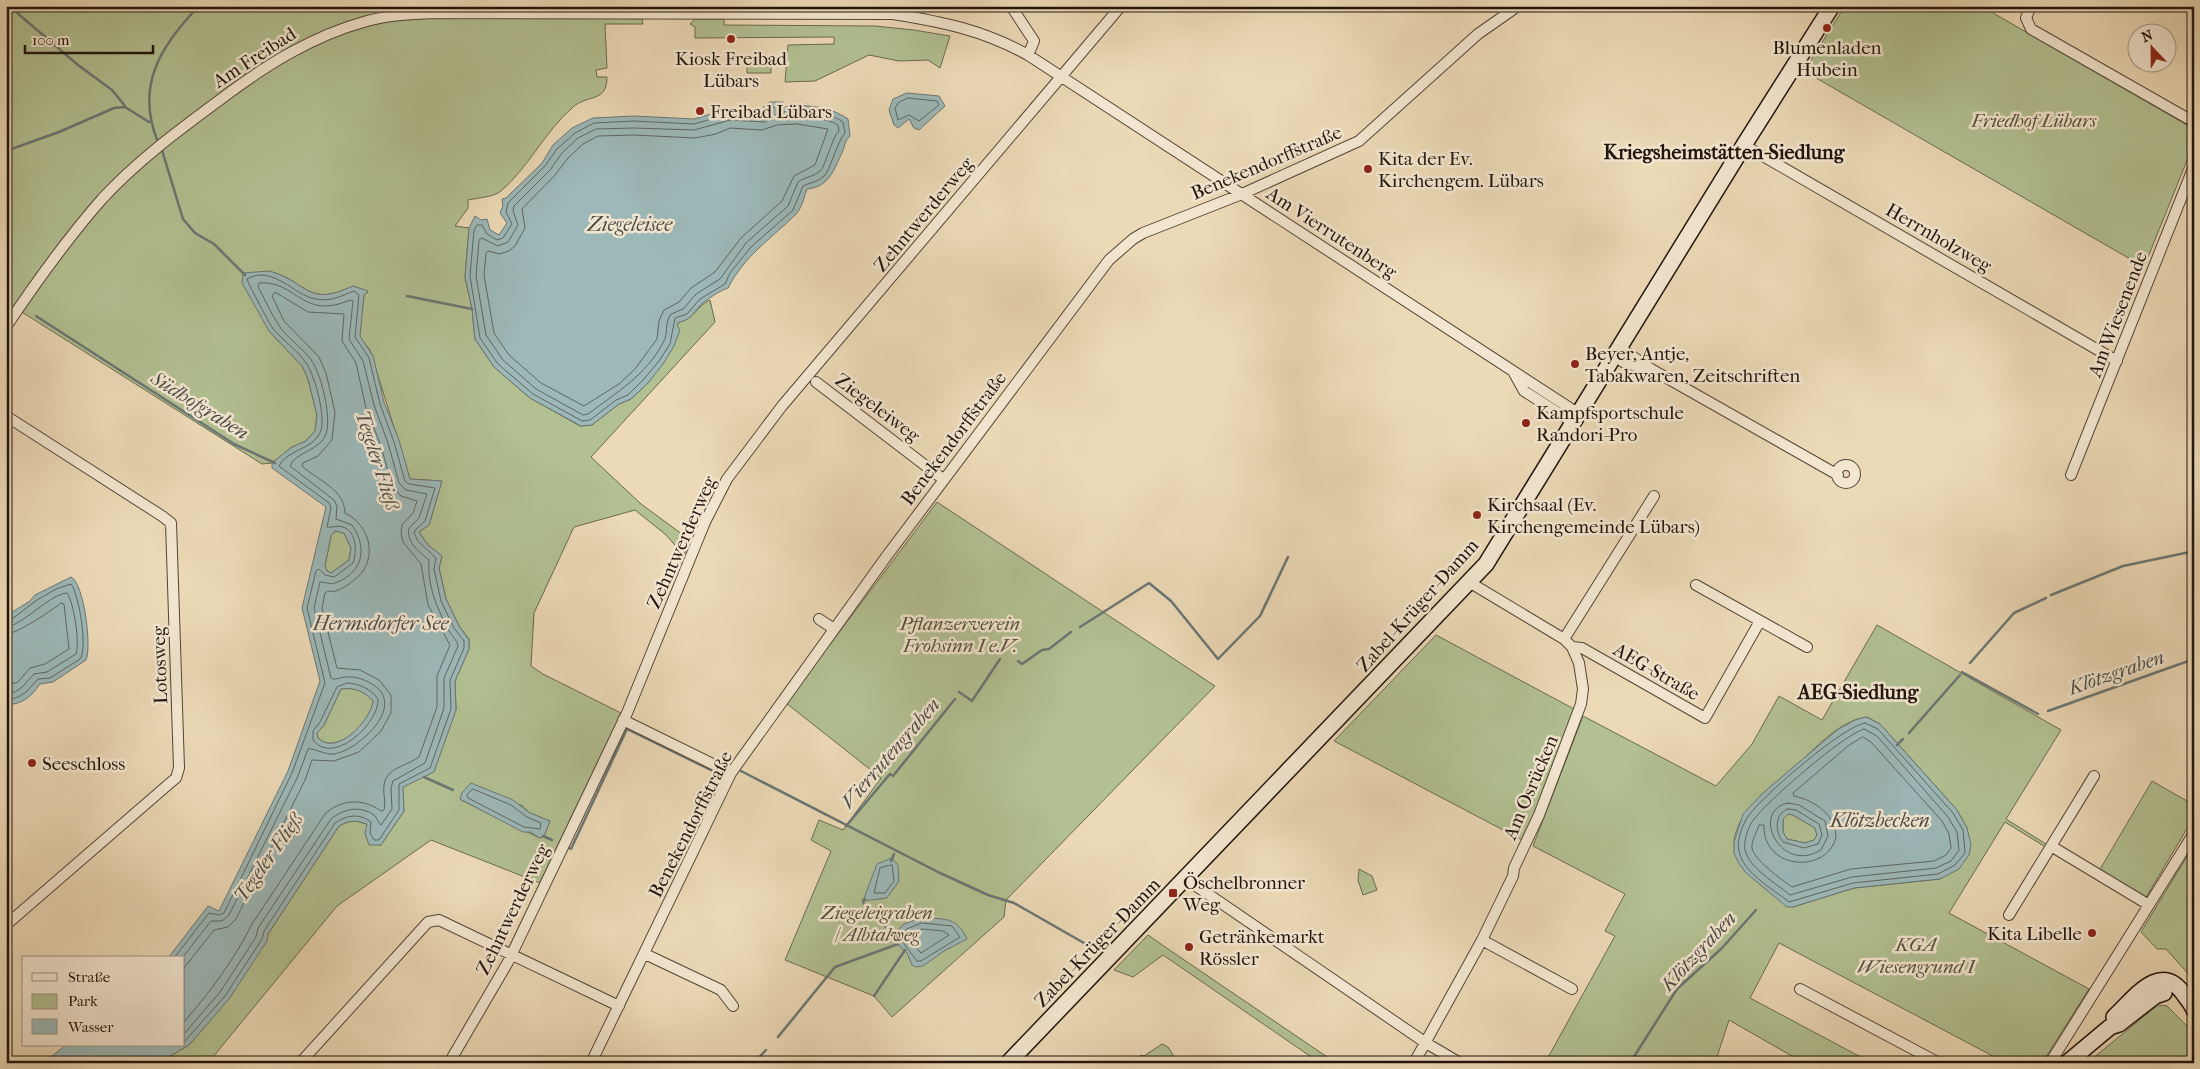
<svg xmlns="http://www.w3.org/2000/svg" width="2200" height="1069" font-family="'IM FELL French Canon',serif">
  <style>
    .green { fill: #b2c092; stroke: #696a50; fill-rule: evenodd }
    .water { fill: #9cb8b8; stroke: #6a7674; fill-rule: evenodd }
    .lines { fill: none; stroke-linecap: round; stroke-linejoin: round }
    .shore { stroke: #5e6662; stroke-width: 1 }
    .stream { stroke: #6a7674; stroke-width: 2.5 }
    .street-casing { stroke: #534537; stroke-width: 12 }
    .secondary-casing { stroke: #20140d; stroke-width: 18 }
    .street { stroke: #f3e6d0; stroke-width: 10 }
    .secondary { stroke: #f3e6d0; stroke-width: 15 }
    .poi-dot { fill: #8f2418; stroke: #f3e6d0; stroke-width: 2 }
    .labels { text-anchor: middle; stroke-width: 5; stroke-linejoin: round; paint-order: stroke }
    .poi-label { font-size: 19px; fill: #20140d; stroke: #f3e6d0; text-anchor: start }
    .street-label { font-size: 19px; fill: #20140d; stroke: #f3e6d0 }
    .park-label { font-size: 19px; font-style: italic; fill: #53503c; stroke: #f3e6d0 }
    .neighbourhood-label { font-size: 20px; font-weight: bold; fill: #20140d; stroke: #f3e6d0 }
    .water-label { font-size: 20px; font-style: italic; fill: #4b4d49; stroke: #f3e6d0 }
  </style>
  <rect width="100%" height="100%" fill="#ecd9b6"/>
  <filter id="stains"><feTurbulence type="fractalNoise" baseFrequency=".004" numOctaves="4"/><feColorMatrix values="0 0 0 0 .2 0 0 0 0 .09 0 0 0 0 .02 0 0 0 .5 -.17"/></filter>
  <radialGradient id="worn" r=".72"><stop offset=".6" stop-color="#630" stop-opacity="0"/><stop offset="1" stop-color="#630" stop-opacity=".3"/></radialGradient>
  <!-- green -->
  <path class="green" d="M6 6H758L739 8H618L610 18 642 19 643 24H605L607 68 596 70 597 77H607C607 103 588 94 573 107 545 131 529 167 501 191 494 197 477 198 468 200V208L455 226 469 228 465 277 472 309 475 339 494 367 530 398 580 426 592 425 619 404 631 399 648 383 679 322C694 320 697 305 710 300L715 322 591 457 641 504 690 540 684 555 665 534 635 510 574 527 534 613 531 666 543 674 621 713 540 883 431 840 337 906 208 1063H158L189 1045 267 941 268 934 339 826C350 820 357 820 368 825L365 833 369 844 381 845 404 811 402 787 456 710 455 681 469 649V639L459 626 446 599 439 568 442 556 428 545 419 532 429 525 442 481 410 479 370 350 359 336 364 295 368 292 353 286C306 308 309 282 269 271L257 307 269 331 302 366 308 379 317 415 315 431 306 441 292 447 272 463 262 464 6 302ZM462 793 521 805 530 813 550 821 545 834 540 838 461 800Z
    M1845 6H1981L2194 129 2192 148 2144 267 1804 71Z
    M695 19H724V25L875 26 914 30 950 36 940 68 928 60 899 61 869 55 815 81 785 82 788 45 834 44V37L695 38V27L690 24Z
    M747 61H771V73H747Z
    M937 502 1215 686 1006 900 1004 917 892 1017 874 996 785 960 831 851 811 840 819 820 843 830 881 778 786 703Z
    M335 531 344 533 351 548 349 560 331 573 327 571 325 566 331 536Z
    M1877 625 2061 730 2006 819 2049 846 2047 848 2005 822 1949 913 2089 989 2042 1063H2006L1779 943 1750 998 1872 1063H1804L1729 1020 1715 1063H1545L1615 936 1605 931 1625 894 1533 846 1583 716 1716 786 1752 744 1779 696 1822 720ZM1867 717 1880 724 1957 810 1967 828 1940 879 1854 888 1793 907C1779 901 1768 891 1756 881 1700 836 1765 792 1801 761 1819 745 1841 720 1867 717Z
    M1436 635 1574 709 1524 841 1334 741Z
    M341 689C355 687 364 691 374 701 371 720 337 757 318 738L317 733 324 725Z
    M2152 781 2194 805V817L2145 899 2099 871Z
    M1788 814 1793 815 1815 828 1817 835 1814 840 1805 843 1787 839 1783 832V819Z
    M2194 845V992L2190 987 2191 977 2166 949H2157L2141 932Z
    M1359 869 1372 876 1377 890 1363 895 1358 880Z
    M1148 935 1171 951 1336 1063H1320L1163 955 1133 977 1114 970Z
    M2158 1005 2167 1006 2194 1033V1063H2087Z
    M1162 1044 1168 1047 1173 1055 1170 1063H1131L1141 1055 1144 1056Z"/>
  <!-- water -->
  <path class="water" d="M907 93 939 96 945 106 919 130 914 128 909 119 898 128 894 125 889 110 893 99Z
    M770 102H783V107C805 104 829 106 848 119L850 136C844 142 845 146 842 153 833 171 829 187 807 189 804 197 802 208 796 214 771 239 745 255 728 288 719 291 711 297 704 302 694 310 693 320 679 322L677 325 680 330 674 346 663 364 648 383 631 399 619 404 592 425 581 426 530 398 494 367 475 339 472 309 465 277 469 228 475 216 481 220 487 219 490 230 499 235 507 223 500 213 503 206 502 199 506 198 542 163 553 145 572 128 593 118 634 116 694 119 728 109 763 111 764 106Z
    M269 271C309 282 306 308 353 286L368 291 364 295 360 336 373 356 384 402 399 440 410 479 442 481 429 525 419 532 428 545 442 556 439 568 446 599 459 626 469 640V649L455 681 456 710 434 772 403 787 404 811 381 845H369L365 833 367 824C357 820 349 820 339 826L268 934 267 941 229 999 189 1045 158 1063H48L47 1060 66 1045H184V958H168L208 906 219 911 288 771 320 681 302 608 326 507 272 468V463L292 447 306 441 315 431 317 415 308 379 302 366 269 331 242 283 243 273ZM335 531 344 533 351 548 349 560 331 573 327 571 325 566 331 536ZM341 689C354 687 364 691 373 701 371 720 337 757 318 738L317 733 324 725Z
    M71 577C84 583 92 647 86 660L53 682 40 684C31 697 23 704 6 705V616L30 601 35 595Z
    M1866 717 1880 724 1957 810 1967 828 1971 845 1969 855 1959 869 1940 879 1854 888 1793 907H1787L1745 872 1738 862 1734 853V842L1743 814 1763 793 1837 730 1855 720ZM1788 814 1793 815 1815 828 1817 835 1814 840 1805 843 1787 839 1783 832V819Z
    M471 783 513 800 530 813 550 821 544 837 540 838 530 832H523L460 799 462 793Z
    M892 858 898 865 899 881 887 898 863 901 877 864Z
    M920 918C943 919 957 916 967 939L944 951 923 966 916 967 912 965 907 953 898 945 894 934 904 924Z"/>
  <g class="lines">
    <!-- shore -->
    <path class="shore" d="M908 98 937 101 939 105 919 121 909 115 898 120 895 108 898 103Z
      M776 107 783 112C803 110 826 110 843 122L845 133C837 142 830 171 824 176 816 183 811 182 803 186L793 210 751 247 730 273 725 284 700 299 687 314 675 318 670 344 659 361 644 379 628 395 616 400 590 420 582 421 533 394 498 364 480 338 470 276 474 230 477 225H482L487 234 497 240 503 238 512 224 506 212 508 203 545 166 557 149 575 133 594 123 634 121 694 124 729 114 763 116 770 108Z
      M775 115C784 119 790 115 799 116 811 118 827 118 838 125L839 131C831 139 826 166 820 171 813 177 805 177 798 182L788 206 746 243 720 279 696 294 683 309 671 314C664 323 669 333 663 343 646 375 616 393 588 414L583 415 536 389 503 360 486 335 476 276 479 240 482 238 498 246 508 242 518 225 513 211 514 206 550 170 562 153 578 138 596 129 634 128 694 130 730 120 765 122Z
      M797 124 828 129 815 165 794 176 782 201 741 238 715 272 691 288 679 302 664 310 659 321 657 339 635 369 619 384 584 406 541 383 509 355 494 333 484 275 486 253 488 251 499 254 509 251 515 246 525 228 522 209 555 175 568 158 583 144 598 136 634 135 695 138 716 134 730 128 762 130 777 125Z
      M6 621 12 619 37 600 56 589 71 584C79 594 88 649 80 659L50 678 38 679C27 691 23 698 6 700
      M6 627C22 626 50 594 67 593 74 603 80 643 76 654L47 672 34 674C24 684 22 692 6 694
      M6 634C17 634 51 611 61 603L64 604 69 649 45 664 30 668 18 682 6 686
      M348 683C360 684 371 689 378 699 379 724 333 766 313 740V731L320 722 337 687Z
      M1865 723 1878 729 1953 813 1963 830 1965 853 1955 865 1938 874 1853 883 1789 902C1773 889 1743 873 1739 851 1736 841 1743 823 1749 815 1764 795 1843 726 1865 723Z
      M1864 729 1877 736 1948 817 1957 832 1959 850 1951 861 1936 868 1852 877 1790 895C1777 884 1749 868 1745 850 1743 841 1749 824 1755 818 1770 799 1843 735 1864 729Z
      M1863 737 1871 742 1942 821 1949 834 1951 848 1946 855 1934 861 1851 869 1792 887C1782 880 1754 860 1752 848 1751 841 1757 832 1759 825H1764C1764 833 1765 840 1770 847 1786 871 1830 866 1836 837 1836 815 1814 800 1794 796L1793 793 1848 746Z
      M473 789 511 805 527 817 541 823 540 829 524 827 468 798 467 795Z
      M1788 803 1799 805 1825 821 1828 836 1821 850C1781 875 1749 811 1788 803Z
      M1788 809 1796 810 1819 824 1822 835 1818 844 1804 848 1783 842C1775 832 1774 814 1788 809Z
      M892 865 894 881 885 893H874L880 868Z
      M922 923 952 926 960 937 921 961H917C912 954 902 943 900 936L907 929Z
      M923 929 943 931 949 935 921 953 907 938 911 934Z
      M174 958 209 913 219 915 224 913 292 773 325 683 307 608 316 571 319 569 325 575 334 577 353 563C357 552 357 532 343 527 336 525 332 528 327 527L331 508 329 503 279 466C286 450 312 450 320 433 327 420 315 375 306 363 298 351 284 341 274 330 271 327 248 283 247 279 273 264 294 296 316 299 331 302 341 296 354 291L359 295 355 337 369 358 380 404 394 442 405 481 409 484 435 488 425 521 416 529 414 533 418 541 436 558 434 569 441 601 454 628 464 641V648L450 680 451 709 430 768 399 784V810L379 840H374L370 833 371 822C359 813 347 815 335 823L264 931 262 939 225 996 184 1042
      M182 958 211 921H222L229 915 298 776 308 749C315 748 324 755 334 754 358 750 405 708 375 686 366 680 356 676 346 677 340 677 336 681 331 678L314 608 320 582C325 582 330 585 335 583 363 573 368 548 352 525L336 519 337 506 334 500 290 466C295 452 320 451 326 434 332 417 321 371 309 357 300 346 285 336 278 324 270 312 265 299 258 287L259 283C297 280 302 321 350 300L353 301 349 339 363 361 374 405 388 443 399 483 406 490 427 494 419 518 409 528C406 542 419 552 429 560 427 585 437 608 448 629 451 636 457 639 458 646L444 678V708L425 763 393 781 391 788 392 809 381 825C378 822 377 818 374 815 360 805 343 809 331 819L258 928 256 937 220 992 184 1034
      M184 968 214 930 228 927 236 919 305 780 312 760 334 761 359 752 381 731 391 713V695L379 680 360 670 337 668 322 608 325 593C329 590 331 592 336 591 342 589 348 585 353 581 379 563 372 526 345 513 344 488 318 481 302 466L303 463 318 456 332 440 335 412 326 373 319 357 284 321 272 296 275 292 308 312 344 314 342 341 356 363 366 408 381 446 392 486 401 496 417 501 413 513 402 525 401 533 403 542 421 564 428 605 450 645 437 676V707L419 757C407 766 385 768 384 786 383 794 386 802 384 810L381 811C363 798 341 799 325 814L252 924C234 960 211 991 184 1022"/>
    <!-- stream -->
    <path class="stream" d="M9 6 78 65 112 90 125 106
      M158 142C135 87 160 46 199 6
      M161 147 183 219 195 233 214 244 245 275
      M6 151 59 132 114 108 125 107 149 122
      M407 296 472 309
      M36 316 234 444 275 463
      M2051 595 2123 566 2190 552 2194 549
      M1080 627 1149 583 1171 601 1218 659 1260 616 1288 557
      M1018 661 1022 664 1042 650 1049 649 1071 632
      M1970 663 2014 613 2046 598
      M1962 672 2038 714
      M959 692 972 701 1000 659
      M2048 711 2194 659
      M1909 733 1960 675
      M1897 745 1903 739
      M741 771 938 872 988 895 1014 903 1098 951
      M424 777 453 790
      M846 826 890 774 893 776 955 699
      M543 836 552 840
      M567 847 571 849 627 729 715 772
      M891 861 894 854
      M865 899 863 901 866 911 896 935
      M874 996 905 950
      M778 1037 835 967 898 944
      M754 1063 766 1050
      M1630 1063 1677 989 1722 948 1756 910"/>
    <!-- street casing -->
    <g class="street-casing">
      <path id="street" d="M1011 6 1034 41 1028 55
        M2031 6 2026 18 2031 29 2194 122
        M1744 145 2117 361
        M6 327C36 282 67 239 102 199 137 161 179 130 221 99 266 65 312 36 367 21 389 15 412 14 435 13L893 14C943 22 983 30 1028 55L1579 414
        M1620 348 1651 369 1838 475
        M1615 357 1625 363 1647 368
        M1514 373 1524 391 1574 423
        M816 382 943 479
        M6 416 162 516 171 523 179 768 176 778 170 783 6 925
        M1837 474a9 9 0 1 1 18 0a9 9 0 1 1-18 0Z
        M2071 475 2194 166
        M1696 585 1807 647
        M819 619 834 629
        M1564 639 1654 496
        M1572 647 1582 648 1705 718 1760 621
        M623 720 731 773
        M2051 846 2149 905
        M1186 879 1426 1043 1460 1063
        M2009 915 2094 776
        M1482 940 1572 989
        M645 954 721 990 733 1006
        M1800 989 1939 1063
        M300 1063 428 922 439 920 619 1006
        M449 1063 508 962 627 713 705 522 727 479 782 406 1121 6
        M591 1063 731 773 886 557 1109 260 1133 239 1143 233 1242 194 1359 141 1478 34 1518 6
        M1414 1063 1482 940 1513 876 1514 868 1539 815 1581 704 1583 689 1579 663 1572 647 1564 639 1469 582
        M2050 1063 2194 833"/>
    </g>
    <!-- secondary casing -->
    <g class="secondary-casing">
      <path id="secondary" d="M2114 1017C2134 999 2159 961 2183 993 2187 999 2192 1004 2194 1010
        M1008 1063 1486 564 1744 145 1832 6
        M2067 1063 2110 1027 2119 1024 2155 996 2164 993"/>
    </g>
    <!-- street -->
    <use href="#street" class="street"/>
    <!-- secondary -->
    <use href="#secondary" class="secondary"/>
  </g>
  <!-- markers -->
  <g class="poi-dot">
    <circle cx="1827" cy="28" r="5"/>
    <circle cx="731" cy="39" r="5"/>
    <circle cx="700" cy="111" r="5"/>
    <circle cx="1368" cy="169" r="5"/>
    <circle cx="1575" cy="364" r="5"/>
    <circle cx="1526" cy="423" r="5"/>
    <circle cx="1477" cy="515" r="5"/>
    <circle cx="32" cy="763" r="5"/>
    <rect x="1168" y="888" width="10" height="10" rx="2.5"/>
    <circle cx="2092" cy="933" r="5"/>
    <circle cx="1189" cy="947" r="5"/>
  </g>
  <g class="labels">
    <!-- poi labels -->
    <g class="poi-label">
      <text x="1827" y="54" text-anchor="middle">Blumenladen<tspan x="1827" dy="22">Hubein</tspan></text>
      <text x="731" y="65" text-anchor="middle">Kiosk Freibad<tspan x="731" dy="22">Lübars</tspan></text>
      <text x="710" y="118">Freibad Lübars</text>
      <text x="1378" y="165">Kita der Ev.<tspan x="1378" dy="22">Kirchengem. Lübars</tspan></text>
      <text x="1585" y="360">Beyer, Antje,<tspan x="1585" dy="22">Tabakwaren, Zeitschriften</tspan></text>
      <text x="1536" y="419">Kampfsportschule<tspan x="1536" dy="22">Randori-Pro</tspan></text>
      <text x="1487" y="511">Kirchsaal (Ev.<tspan x="1487" dy="22">Kirchengemeinde Lübars)</tspan></text>
      <text x="42" y="770">Seeschloss</text>
      <text x="1183" y="889">Öschelbronner<tspan x="1183" dy="22">Weg</tspan></text>
      <text x="2082" y="940" text-anchor="end">Kita Libelle</text>
      <text x="1199" y="943">Getränkemarkt<tspan x="1199" dy="22">Rössler</tspan></text>
    </g>
    <!-- street labels -->
    <g class="street-label">
      <text transform="translate(254 57) rotate(-33)" y="7">Am Freibad</text>
      <text transform="translate(1266 162) rotate(-23)" y="7">Benekendorffstraße</text>
      <text transform="translate(923 214) rotate(-50)" y="7">Zehntwerderweg</text>
      <text transform="translate(1332 232) rotate(33)" y="7">Am Vierrutenberg</text>
      <text transform="translate(1939 237) rotate(30)" y="7">Herrnholzweg</text>
      <text transform="translate(2117 314) rotate(-69)" y="7">Am Wiesenende</text>
      <text transform="translate(878 407) rotate(37)" y="7">Ziegeleiweg</text>
      <text transform="translate(953 438) rotate(-53)" y="7">Benekendorffstraße</text>
      <text transform="translate(681 542) rotate(-66)" y="7">Zehntwerderweg</text>
      <text transform="translate(1417 605) rotate(-48)" y="7">Zabel-Krüger-Damm</text>
      <text transform="translate(159 665) rotate(-92)" y="7">Lotosweg</text>
      <text transform="translate(1657 671) rotate(30)" y="7">AEG-Straße</text>
      <text transform="translate(1530 787) rotate(-67)" y="7">Am Osrücken</text>
      <text transform="translate(690 824) rotate(-63)" y="7">Benekendorffstraße</text>
      <text transform="translate(512 909) rotate(-64)" y="7">Zehntwerderweg</text>
      <text transform="translate(1097 942) rotate(-46)" y="7">Zabel-Krüger-Damm</text>
    </g>
    <!-- park labels -->
    <g class="park-label">
      <text x="2034" y="127">Friedhof Lübars</text>
      <text x="960" y="630">Pflanzerverein<tspan x="960" dy="22">Frohsinn I e.V.</tspan></text>
      <text x="877" y="919">Ziegeleigraben<tspan x="877" dy="22">/ Albtalweg</tspan></text>
      <text x="1916" y="951">KGA<tspan x="1916" dy="22">Wiesengrund I</tspan></text>
    </g>
    <!-- neighbourhood labels -->
    <g class="neighbourhood-label">
      <text x="1724" y="159">Kriegsheimstätten-Siedlung</text>
      <text x="1858" y="699">AEG-Siedlung</text>
    </g>
    <!-- water labels -->
    <g class="water-label">
      <text x="630" y="231">Ziegeleisee</text>
      <text transform="translate(200 405) rotate(32)" y="7">Südhofgraben</text>
      <text transform="translate(378 460) rotate(72)" y="7">Tegeler Fließ</text>
      <text x="381" y="630">Hermsdorfer See</text>
      <text transform="translate(2116 672) rotate(-19)" y="7">Klötzgraben</text>
      <text transform="translate(890 753) rotate(-49)" y="7">Vierrutengraben</text>
      <text x="1880" y="827">Klötzbecken</text>
      <text transform="translate(268 857) rotate(-55)" y="7">Tegeler Fließ</text>
      <text transform="translate(1698 951) rotate(-47)" y="7">Klötzgraben</text>
    </g>
  </g>
  <!-- margin -->
  <rect width="2200" height="1069" fill="none" stroke="#ecd9b6" stroke-width="25"/>
  <rect x="8" y="8" width="2185" height="1054" fill="none" stroke="#20140d" stroke-width="2.5"/>
  <rect x="12" y="12" width="2175" height="1044" fill="none" stroke="#20140d"/>
  <!-- legend -->
  <rect x="22" y="956" width="162" height="90" fill="#f3e6d0" stroke="#9f9282"/>
  <rect x="32" y="973" width="25" height="8" fill="#f3e6d0" stroke="#9f9282"/>
  <text x="68" y="982" font-size="15" fill="#20140d">Straße</text>
  <rect x="32" y="994" width="25" height="15" fill="#b2c092" stroke="#9f9282"/>
  <text x="68" y="1006" font-size="15" fill="#20140d">Park</text>
  <rect x="32" y="1019" width="25" height="15" fill="#9cb8b8" stroke="#9f9282"/>
  <text x="68" y="1032" font-size="15" fill="#20140d">Wasser</text>
  <!-- north arrow -->
  <g transform="translate(2152 48) rotate(338)"><circle r="24" fill="#f3e6d0" stroke="#9f9282"/>
  <path d="M0-4L9 19L0 12L-9 19Z" fill="#8f2418"/>
  <text y="-8" font-size="14" font-weight="bold" text-anchor="middle" fill="#20140d">N</text>
  </g>
  <!-- scale -->
  <path d="M25 45v8h128v-8" fill="none" stroke="#20140d" stroke-width="2.5"/>
  <text x="32" y="45" font-size="15" fill="#20140d" stroke="#f3e6d0" stroke-width="4" paint-order="stroke">100 m</text>
  <rect width="100%" height="100%" filter="url(#stains)"/>
  <rect width="100%" height="100%" fill="url(#worn)"/>
</svg>
